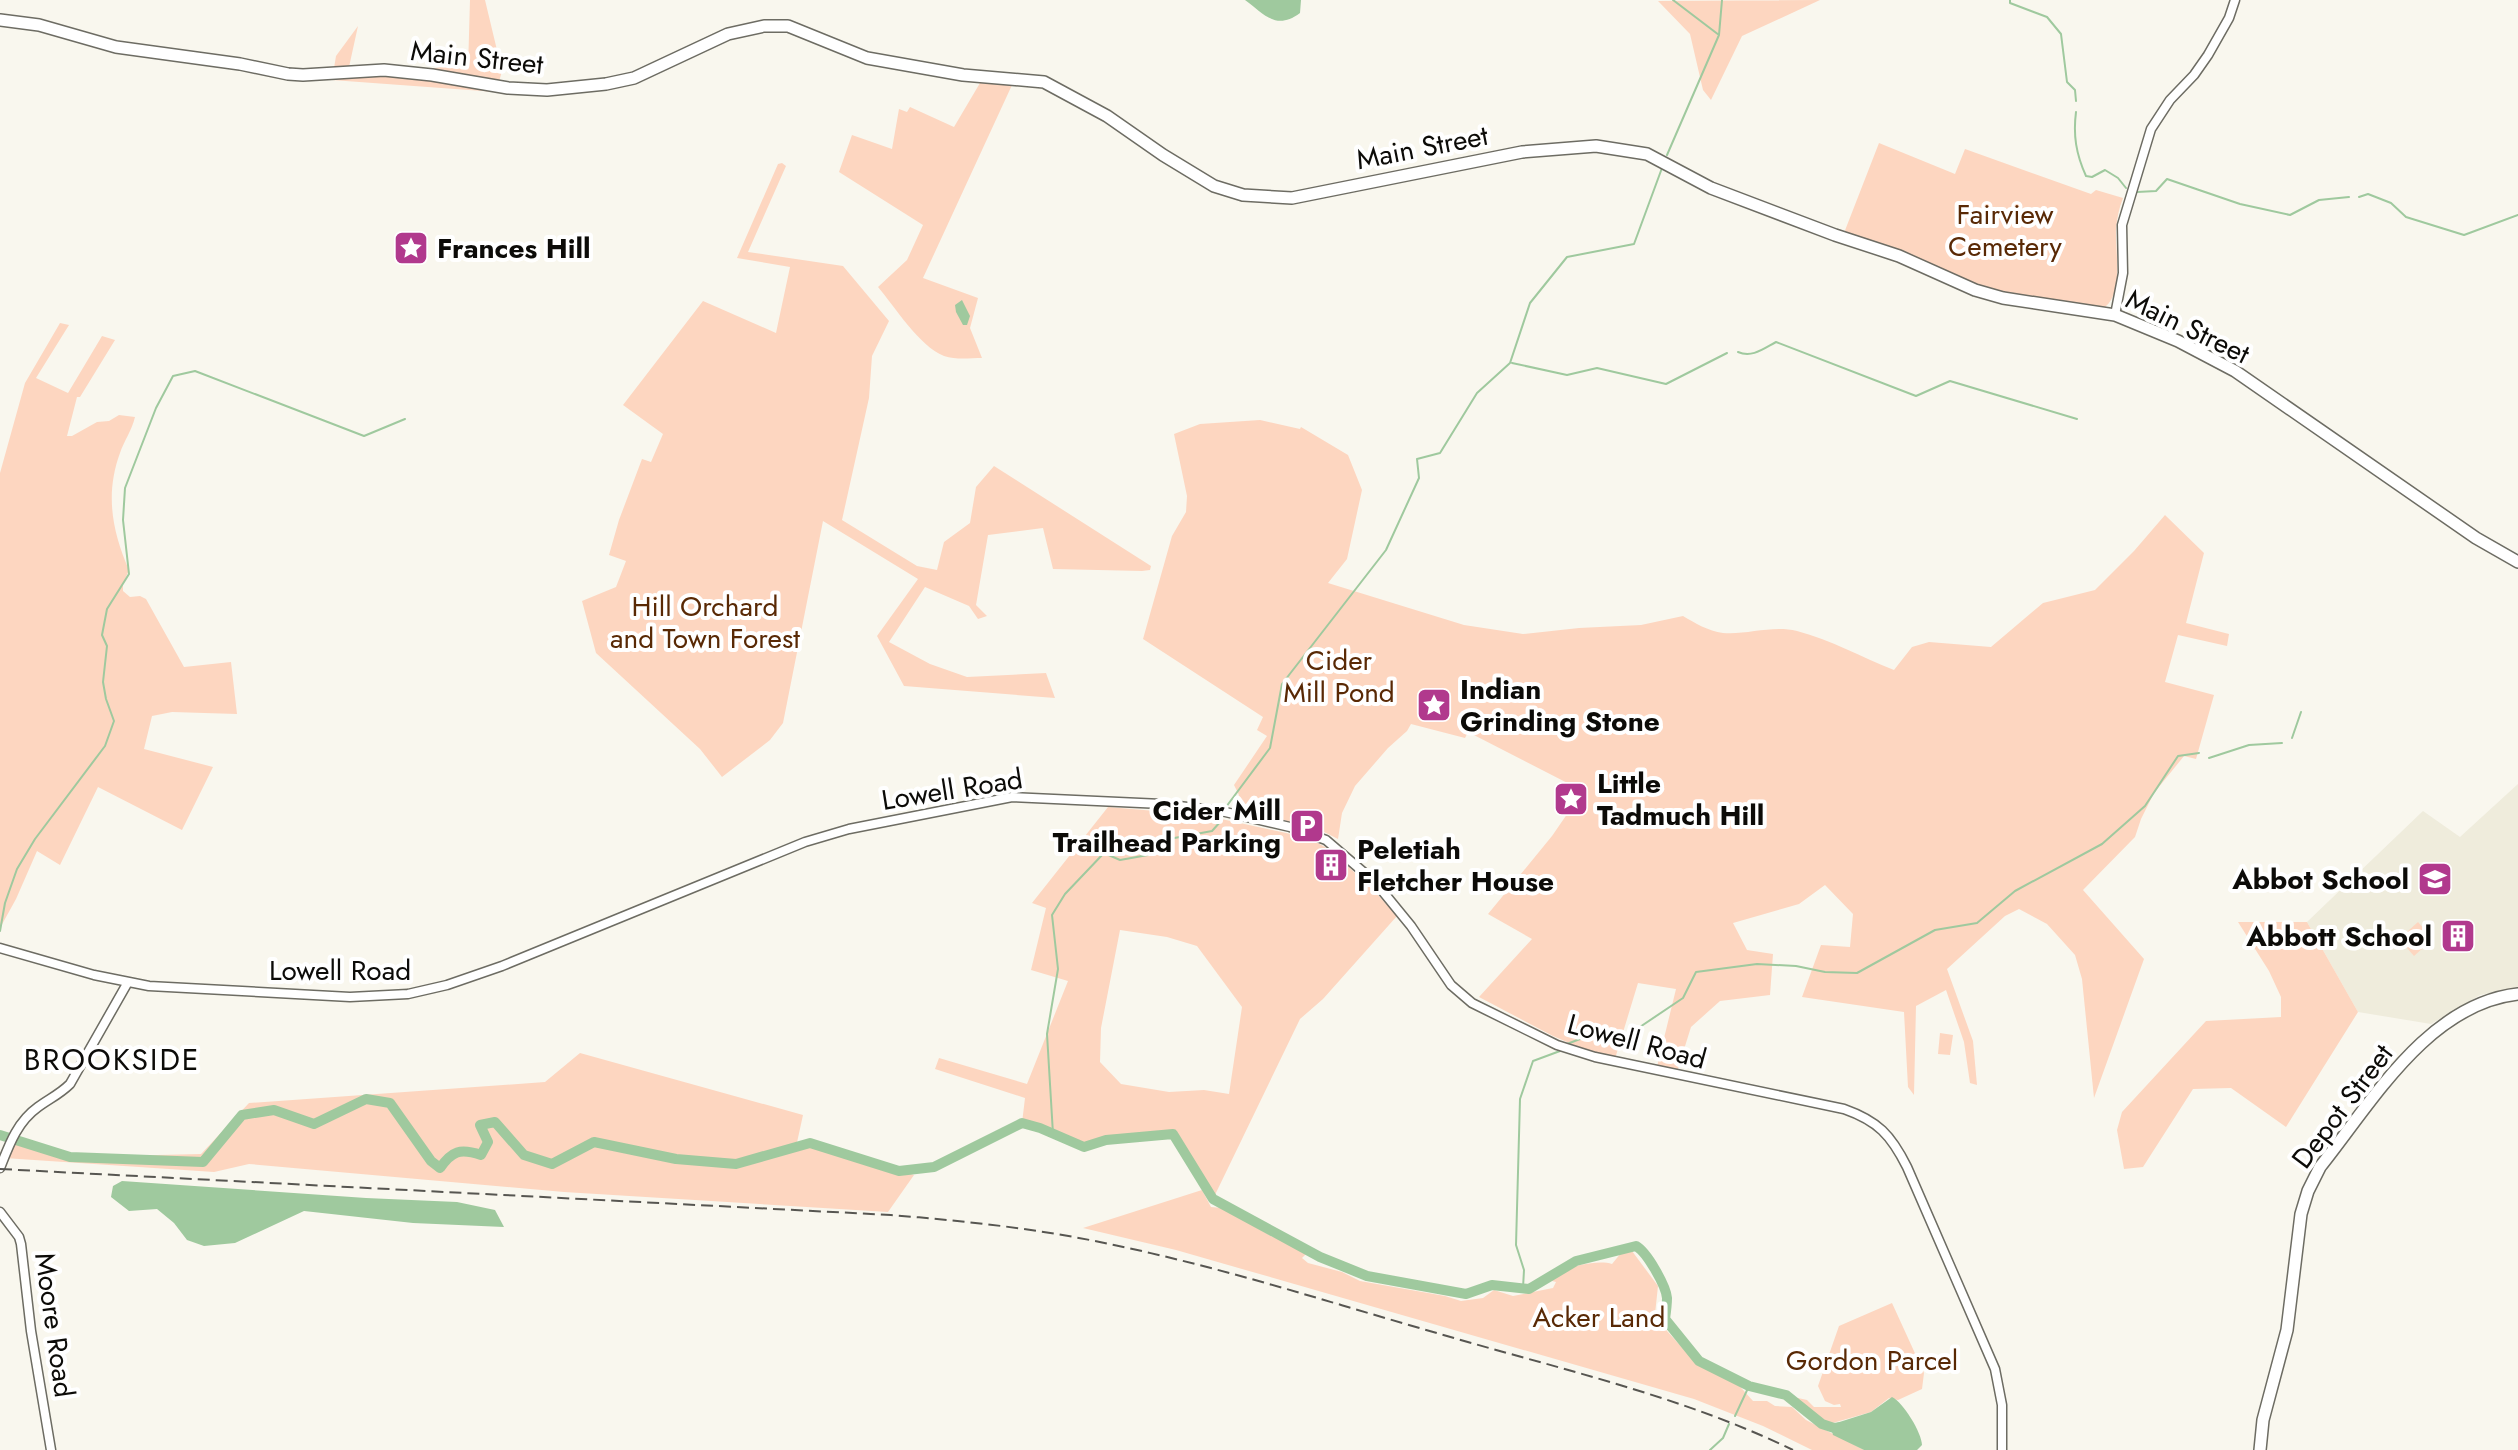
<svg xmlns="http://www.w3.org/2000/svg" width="2518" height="1450" viewBox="0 0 2518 1450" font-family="Jost,sans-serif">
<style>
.built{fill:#efecdc}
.green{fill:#fdd6c0;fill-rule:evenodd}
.water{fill:#9fc99e}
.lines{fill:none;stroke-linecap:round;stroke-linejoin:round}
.stream{stroke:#9fc99e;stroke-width:2}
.river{stroke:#9fc99e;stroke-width:10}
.minor-casing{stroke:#6d6c63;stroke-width:11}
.major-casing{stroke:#6d6c63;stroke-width:14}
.minor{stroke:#fff;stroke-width:8}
.major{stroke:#fff;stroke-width:11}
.rail{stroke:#575651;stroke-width:2;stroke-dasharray:12 6;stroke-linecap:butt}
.labels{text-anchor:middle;stroke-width:8;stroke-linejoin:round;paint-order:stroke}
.street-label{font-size:28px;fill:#0c0b08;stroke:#fff}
.park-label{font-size:28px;fill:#592905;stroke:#fff}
.poi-label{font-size:28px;font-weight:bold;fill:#0c0b08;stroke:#fff;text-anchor:start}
.neighbourhood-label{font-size:30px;letter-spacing:2px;fill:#0c0b08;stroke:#fff}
</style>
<rect width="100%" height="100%" fill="#f9f7ee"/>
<path class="built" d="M2518,784V987L2480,995L2431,1024L2358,1012L2307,922L2423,811L2460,837Z"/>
<path class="green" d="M470,0H485L502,71L496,92L332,80L336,56L358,26L349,67L407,72L443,67L468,69Z
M1820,0L1742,36L1711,100L1703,90L1690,34L1658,1Z
M980,83L1012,85L923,278L978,298L970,328L982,358C970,358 956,360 944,356C919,346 895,307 878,287L907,260L923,225L839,172L852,135L892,149L899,109L907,112L910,107L954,127Z
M1879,143L1955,174L1965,149L2091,194L2096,190L2123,198C2119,208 2117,218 2116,229C2115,251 2124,292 2105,307L2014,297L1986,290L1844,233Z
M782,163L786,166L748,252L843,266L889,321L872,356L869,398L842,520L917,566L937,570L944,542L970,523L976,487L994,466L1151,566L1150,570L1142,571L1053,569L1043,528L988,535L976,605L987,616L978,619L969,606L925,587L889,642L930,664L967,677L1046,673L1055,698L904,686L877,636L918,579L823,521L783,723L770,740L722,777L700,749L596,653L582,601L616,587L626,561L609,555L619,520L642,459L651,462L663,434L623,405L703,301L776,333L790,267L737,258L778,164Z
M60,323L69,325L36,378L68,393L102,336L115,340L80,397H77L67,436H72L97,422L109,421L119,415L135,417C132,430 124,441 120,453C105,494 112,531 129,570L123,584V591L130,597L140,596L146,599L184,667L231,662L237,714L172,712L152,716L144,749L213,767L182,830L98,787L60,865L37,851L16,899L0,928V473L25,383Z
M1260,420L1300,429L1301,427L1348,455L1362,490L1347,559L1328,583L1464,625L1523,634L1579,628L1641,625L1683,616C1695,623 1708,631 1723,633C1747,635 1772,625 1797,631C1831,640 1861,657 1894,670L1912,647L1929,642L1991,647L2043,603L2095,590L2134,551L2165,515L2204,553L2186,623L2229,634L2227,646L2178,635L2165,682L2214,695L2196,759L2184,756L2154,793L2141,819L2135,837L2083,890L2144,959L2094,1098L2082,979L2075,955L2047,924L2019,909L2005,916L1947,969L1973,1041L1977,1085L1970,1083L1964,1042L1946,990L1916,1006L1914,1095L1908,1087L1904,1012L1802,997L1821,945L1850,947L1853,914L1825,885L1799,904L1733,923L1747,950L1773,954L1770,995L1720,1001L1691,1027L1676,1075L1656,1071L1676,989L1638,983L1614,1062L1553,1036L1479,997L1532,939L1488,914L1552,836L1583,791L1468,732L1465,738L1411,724L1407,731L1388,748L1355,786L1342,813L1338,839L1310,825L1232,811L1239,795L1234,785L1267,736L1257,730L1263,717L1143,639L1172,536L1186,512L1187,496L1174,434L1200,424Z
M1108,807L1203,815L1309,838L1332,851L1376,893L1397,916L1323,999L1300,1019L1213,1199L1173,1134L1106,1140L1084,1147L1022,1123L1025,1098L935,1069L939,1058L1027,1084L1068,981L1031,970L1046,908L1032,903ZM1120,930L1167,937L1197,946L1242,1007L1229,1094L1204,1090L1169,1092L1121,1084L1100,1062L1101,1028Z
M2238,922H2307L2358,1012L2286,1127L2231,1088L2193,1089L2143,1167L2124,1169L2117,1130L2122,1112L2206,1021L2281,1017V997L2269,971Z
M2418,922L2433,939L2414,956L2399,939Z
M1940,1033L1953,1035L1950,1055L1938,1054Z
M580,1053L803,1115L796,1147L810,1143L914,1175L888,1212L564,1192L249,1164L214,1172L4,1158L10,1141L70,1157L201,1154L249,1103L545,1082Z
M1202,1190L1211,1207L1222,1208L1271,1236L1302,1249L1306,1254L1302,1258L1308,1263L1342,1272L1360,1281L1445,1296L1461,1301L1483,1298L1494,1290L1513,1296L1553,1288L1556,1282L1548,1280C1560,1268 1596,1259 1612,1264L1621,1253L1632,1251L1658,1286L1655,1314L1657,1320L1697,1364L1735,1381L1753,1401H1767L1775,1406L1792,1407L1806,1420L1864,1450H1812L1763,1426L1694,1399L1176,1250L1083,1228Z
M1892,1303L1924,1373L1922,1389L1898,1400L1889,1398L1871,1412L1829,1424L1798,1401V1398L1807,1400L1814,1407H1841L1840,1404L1834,1405L1825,1401L1818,1386L1839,1326Z"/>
<path class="water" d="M1245,0H1301L1300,13C1276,31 1264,14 1245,0Z
M962,300L970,316L967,325H963L956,312L955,305Z
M122,1181L366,1198L457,1202L495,1210L504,1227L413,1223L304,1211L235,1243L204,1246L187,1240L174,1223L157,1209L129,1211L111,1197L113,1186Z
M1892,1397C1903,1402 1922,1433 1922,1445L1917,1450H1864L1833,1435L1830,1425L1871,1412Z"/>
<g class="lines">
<path class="stream" d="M1673,0L1719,35
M2010,0V3L2047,17L2061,34L2067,82L2075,90L2076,101
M2076,112C2073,135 2076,154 2086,176L2092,177L2105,170L2118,178L2126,188
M1667,155L1719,35L1722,0
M2137,192L2156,191L2167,179L2240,204L2290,215L2319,200L2349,197
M2359,197L2368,194L2391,203L2406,217L2464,235L2518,215
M1738,352C1752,358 1763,349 1776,342L1916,396L1950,381L2077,419
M1512,363L1567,375L1597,368L1666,384L1727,353
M2292,738L2301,712
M2209,758L2249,745L2282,743
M1226,807L1270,748L1282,684L1386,550L1419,478L1417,459L1440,453L1477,393L1510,363L1530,303L1567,257L1634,244L1662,168
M0,931L5,903L17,869L35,839L105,746L114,721L106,699L103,682L107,646L102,635L107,609L129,574L123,520L125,488L156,408L173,376L195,371L364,436L405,419
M1567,1044L1580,1039L1625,1037L1683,998L1696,972L1757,964L1796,966L1825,972L1857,973L1935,930L1977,923L2015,891L2102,844L2145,806L2178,756L2199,753
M1053,1134L1047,1034L1058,969L1052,915L1065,894L1104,853L1120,860L1148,855L1169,839L1212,831L1221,821
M1523,1288L1524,1270L1516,1245L1520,1099L1533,1061L1560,1051
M1735,1416L1749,1386
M1710,1450L1723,1438L1729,1424"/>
<path class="river" d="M0,1135L70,1157L203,1162L242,1115L274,1110L314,1124L366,1099L390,1103L431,1161L440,1168C452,1151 460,1148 481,1155L488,1142L480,1125L495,1122L524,1155L552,1164L594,1142L676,1159L736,1164L810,1143L899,1171L934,1167L1022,1123L1040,1128L1084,1147L1106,1140L1173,1134L1213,1199L1320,1257L1367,1276L1466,1294L1492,1285L1529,1289L1576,1261L1636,1246C1647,1252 1666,1286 1667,1298C1667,1305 1666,1312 1665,1319L1699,1361L1749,1386L1786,1395L1822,1424L1834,1428L1842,1427"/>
<g class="minor-casing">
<path id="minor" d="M2115,315L2123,273L2122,225L2151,129L2170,100L2194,75L2208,55L2229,18L2235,0
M0,948L94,975L149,986L350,997L408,994L447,985L502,966L805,842L849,829L1012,797L1162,804L1221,811L1290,827L1326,840L1375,882L1411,926L1451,985L1472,1003L1557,1045L1595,1057L1844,1109C1878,1121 1891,1135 1907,1167L1995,1369L2002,1405V1450
M0,1168C9,1145 17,1122 38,1107C49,1099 60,1094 70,1084L128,982
M0,1212L19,1237L21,1244L31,1331L51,1450"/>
</g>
<g class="major-casing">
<path id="major" d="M0,20L39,25L116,47L240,64L288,74L303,75L384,70L432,75L508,88L547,90L606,84L634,78L728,34L764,26H788L867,58L963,75L1044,82L1107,116L1163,155L1214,186L1243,195L1292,198L1522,152L1596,146L1647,154L1711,188L1835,235L1899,256L1975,290L2003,298L2115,315L2178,341L2235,371L2476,538L2518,562
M2260,1450L2263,1420L2287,1330L2301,1214L2308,1191L2320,1167C2372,1102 2428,1004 2518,994"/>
</g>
<use href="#minor" class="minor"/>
<use href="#major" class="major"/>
<path class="rail" d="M0,1169L891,1215C966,1221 1041,1229 1114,1245C1229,1269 1341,1306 1454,1338C1568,1371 1686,1398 1793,1450"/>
</g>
<defs>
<g id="sight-square" transform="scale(1.8)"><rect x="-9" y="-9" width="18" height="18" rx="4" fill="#b1398d" stroke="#fff"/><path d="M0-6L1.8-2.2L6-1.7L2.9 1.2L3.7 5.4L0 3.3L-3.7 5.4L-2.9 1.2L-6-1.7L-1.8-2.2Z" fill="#fff"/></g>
<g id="parking-square" transform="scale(1.8)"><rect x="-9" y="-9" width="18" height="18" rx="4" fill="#b1398d" stroke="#fff"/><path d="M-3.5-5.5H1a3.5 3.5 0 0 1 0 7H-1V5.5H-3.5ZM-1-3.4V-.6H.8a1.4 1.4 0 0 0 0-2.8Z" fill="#fff"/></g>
<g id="building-square" transform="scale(1.8)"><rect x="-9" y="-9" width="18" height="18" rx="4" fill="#b1398d" stroke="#fff"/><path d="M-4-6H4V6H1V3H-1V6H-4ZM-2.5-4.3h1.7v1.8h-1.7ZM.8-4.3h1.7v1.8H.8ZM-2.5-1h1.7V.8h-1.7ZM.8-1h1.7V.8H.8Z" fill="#fff"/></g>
<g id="school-square" transform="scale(1.8)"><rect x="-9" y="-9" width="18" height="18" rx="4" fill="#b1398d" stroke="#fff"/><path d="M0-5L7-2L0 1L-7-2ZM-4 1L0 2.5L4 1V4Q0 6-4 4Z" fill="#fff"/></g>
</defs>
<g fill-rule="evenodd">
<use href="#sight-square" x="411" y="248"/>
<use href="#sight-square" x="1434" y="705"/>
<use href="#sight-square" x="1571" y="799"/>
<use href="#parking-square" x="1307" y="826"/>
<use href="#building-square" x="1331" y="865"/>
<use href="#school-square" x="2435" y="879"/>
<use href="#building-square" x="2458" y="936"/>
</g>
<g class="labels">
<g class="street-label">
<text transform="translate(477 57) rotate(6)" y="10">Main Street</text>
<text transform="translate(1422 147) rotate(-11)" y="10">Main Street</text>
<text transform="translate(2188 326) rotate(26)" y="10">Main Street</text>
<text transform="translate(952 789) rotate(-9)" y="10">Lowell Road</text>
<text x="340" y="980">Lowell Road</text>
<text transform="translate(1637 1041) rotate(15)" y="10">Lowell Road</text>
<text transform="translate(2342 1106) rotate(-53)" y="10">Depot Street</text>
<text transform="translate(55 1325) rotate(82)" y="10">Moore Road</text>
</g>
<g class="park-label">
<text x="2005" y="224">Fairview<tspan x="2005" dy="32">Cemetery</tspan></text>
<text x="705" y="616">Hill Orchard<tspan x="705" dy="32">and Town Forest</tspan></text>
<text x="1339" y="670">Cider<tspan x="1339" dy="32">Mill Pond</tspan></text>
<text x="1599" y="1327">Acker Land</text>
<text x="1872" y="1370">Gordon Parcel</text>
</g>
<g class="poi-label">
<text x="437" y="258">Frances Hill</text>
<text x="1460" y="699">Indian<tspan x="1460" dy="32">Grinding Stone</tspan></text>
<text x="1597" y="793">Little<tspan x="1597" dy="32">Tadmuch Hill</tspan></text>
<text x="1281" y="820" text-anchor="end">Cider Mill<tspan x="1281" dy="32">Trailhead Parking</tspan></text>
<text x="1357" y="859">Peletiah<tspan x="1357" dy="32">Fletcher House</tspan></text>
<text x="2409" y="889" text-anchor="end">Abbot School</text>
<text x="2432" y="946" text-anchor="end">Abbott School</text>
</g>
<g class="neighbourhood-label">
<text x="112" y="1070">BROOKSIDE</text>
</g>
</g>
</svg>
